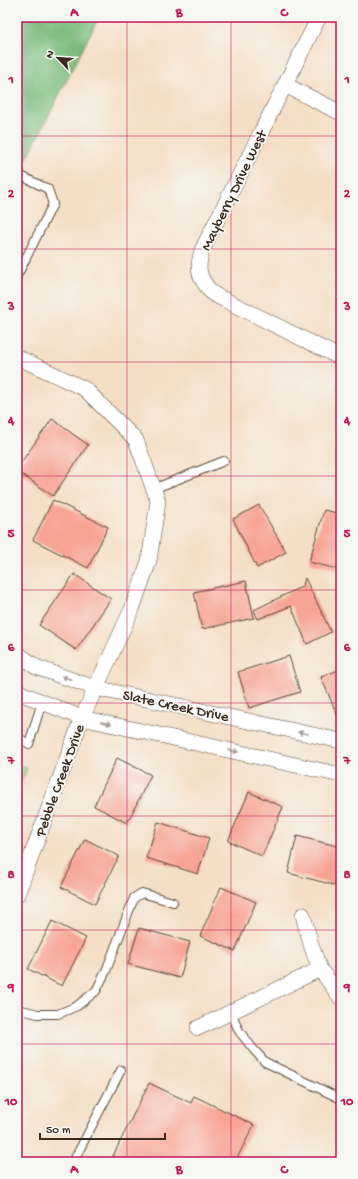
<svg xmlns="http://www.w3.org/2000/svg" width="358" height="1179" viewBox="0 0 358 1179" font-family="'Gochi Hand',sans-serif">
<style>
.green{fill:#99dc93;stroke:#6a8358}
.forest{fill:#7abc7d;stroke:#5a734e}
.building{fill:#f8a494}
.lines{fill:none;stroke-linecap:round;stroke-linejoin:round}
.lane-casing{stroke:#574537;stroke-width:10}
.street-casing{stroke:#574537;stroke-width:16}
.lane{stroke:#fff;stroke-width:8}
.street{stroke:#fff;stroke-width:15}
.oneway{fill:#a79f9a}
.grid{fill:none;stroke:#c2185b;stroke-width:1;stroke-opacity:0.55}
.labels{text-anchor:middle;stroke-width:4;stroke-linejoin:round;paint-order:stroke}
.street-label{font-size:15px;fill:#3b2a1e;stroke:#f6f6f2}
.neatline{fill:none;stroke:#c2185b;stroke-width:1.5}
.grid-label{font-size:13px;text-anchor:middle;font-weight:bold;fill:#c2185b}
</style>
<rect width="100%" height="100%" fill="#f6f6f2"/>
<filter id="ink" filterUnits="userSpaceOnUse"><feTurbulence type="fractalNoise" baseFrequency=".025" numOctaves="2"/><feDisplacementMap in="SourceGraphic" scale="8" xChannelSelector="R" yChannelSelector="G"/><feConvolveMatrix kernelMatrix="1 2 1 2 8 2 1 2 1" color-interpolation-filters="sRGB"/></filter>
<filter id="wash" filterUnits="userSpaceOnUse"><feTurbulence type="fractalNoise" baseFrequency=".012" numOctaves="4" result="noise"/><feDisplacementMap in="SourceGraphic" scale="16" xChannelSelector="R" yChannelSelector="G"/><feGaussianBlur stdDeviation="0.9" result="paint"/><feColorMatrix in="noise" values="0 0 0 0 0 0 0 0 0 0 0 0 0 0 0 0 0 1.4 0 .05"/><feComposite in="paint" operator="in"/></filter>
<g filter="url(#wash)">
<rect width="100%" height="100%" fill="#f4dfc6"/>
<path class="green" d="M17,764L27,768L17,792Z"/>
<path class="forest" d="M17,17H99L27,158L17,155Z"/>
<g id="blocks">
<path class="building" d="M52,419L88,445L53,496L17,471V468Z
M53,500L108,527L88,568L33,540Z
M259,505L286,552L257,568L233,519Z
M324,510L341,514V570L309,562Z
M74,574L111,599L76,650L39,625Z
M305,578L331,632L307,644L291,606L258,619L254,610L303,586Z
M246,581L254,618L202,629L194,592Z
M289,656L300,692L249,708L238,672Z
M341,669V724L321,677Z
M117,758L151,775L127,823L94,806Z
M249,792L283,807L262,856L228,841Z
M158,822L209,838L198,874L146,858Z
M297,836L341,847V887L288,873Z
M85,839L119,856L95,904L61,887Z
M221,887L256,902L235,951L200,936Z
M52,921L86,938L62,986L28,969Z
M139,928L190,942L180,978L128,964Z
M149,1083L191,1103L194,1096L254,1125L235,1162H110Z"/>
</g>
</g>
<g filter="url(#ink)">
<use href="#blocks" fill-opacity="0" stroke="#574537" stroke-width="1"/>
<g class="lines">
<g class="lane-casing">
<path id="lane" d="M17,174L48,189L53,204L17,276
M153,489L224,461
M17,737L29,744L42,702
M17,1009L38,1014H58L77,1006L96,991L106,971L134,898L142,893L173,902
M231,1012L239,1031L254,1050L265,1062L341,1099
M73,1162L121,1070"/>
</g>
<g class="street-casing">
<path id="street" d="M319,17L202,250C196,270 199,279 213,294L341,358
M285,85L341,113
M17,357L85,389L136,440L158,501L149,561L132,609L82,718L17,895
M17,653L36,667L95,688L341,741
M17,690L25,695L82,718L341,775
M303,915L312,948L320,969
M198,1028L320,969L341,998"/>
</g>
<use href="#lane" class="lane"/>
<use href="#street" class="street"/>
</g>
<defs><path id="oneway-solid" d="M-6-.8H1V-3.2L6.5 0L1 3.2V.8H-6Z"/></defs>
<g class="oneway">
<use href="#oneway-solid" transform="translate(67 678) rotate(-160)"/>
<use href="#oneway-solid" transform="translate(106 723) rotate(12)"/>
<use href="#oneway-solid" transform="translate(303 733) rotate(-168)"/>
<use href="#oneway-solid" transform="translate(233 751) rotate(12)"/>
</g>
</g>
<path class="grid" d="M127,17V1162M231,17V1162M17,136H341M17,249H341M17,362H341M17,476H341M17,590H341M17,703H341M17,816H341M17,930H341M17,1044H341"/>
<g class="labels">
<g class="street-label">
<text transform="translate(233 190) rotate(-64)" y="5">Mayberry Drive West</text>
<text transform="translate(176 705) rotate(12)" y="5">Slate Creek Drive</text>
<text transform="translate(59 780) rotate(-70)" y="5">Pebble Creek Drive</text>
</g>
</g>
<rect width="358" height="1179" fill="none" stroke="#f6f6f2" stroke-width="44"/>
<g transform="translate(58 58) rotate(295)" stroke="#f6f6f2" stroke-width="3" paint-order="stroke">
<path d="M0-3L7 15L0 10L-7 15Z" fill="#3b2a1e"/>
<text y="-6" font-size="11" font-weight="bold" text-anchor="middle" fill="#3b2a1e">N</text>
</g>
<path d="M40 1133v6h125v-6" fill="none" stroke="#3b2a1e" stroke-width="2"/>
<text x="46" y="1133" font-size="12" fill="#3b2a1e" stroke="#f6f6f2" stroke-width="3" paint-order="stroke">50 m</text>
<rect x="22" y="22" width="314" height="1135" class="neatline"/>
<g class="grid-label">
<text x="74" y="16">A</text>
<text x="179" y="16">B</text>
<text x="284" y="16">C</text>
<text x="11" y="83">1</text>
<text x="347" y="83">1</text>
<text x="11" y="197">2</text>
<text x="347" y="197">2</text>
<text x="11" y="310">3</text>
<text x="347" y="310">3</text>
<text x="11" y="424">4</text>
<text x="347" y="424">4</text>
<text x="11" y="537">5</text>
<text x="347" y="537">5</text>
<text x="11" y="651">6</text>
<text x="347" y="651">6</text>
<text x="11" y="764">7</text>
<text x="347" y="764">7</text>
<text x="11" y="878">8</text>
<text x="347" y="878">8</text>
<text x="11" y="991">9</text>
<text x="347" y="991">9</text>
<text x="11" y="1105">10</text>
<text x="347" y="1105">10</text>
<text x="74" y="1173">A</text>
<text x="179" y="1173">B</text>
<text x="284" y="1173">C</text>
</g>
</svg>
